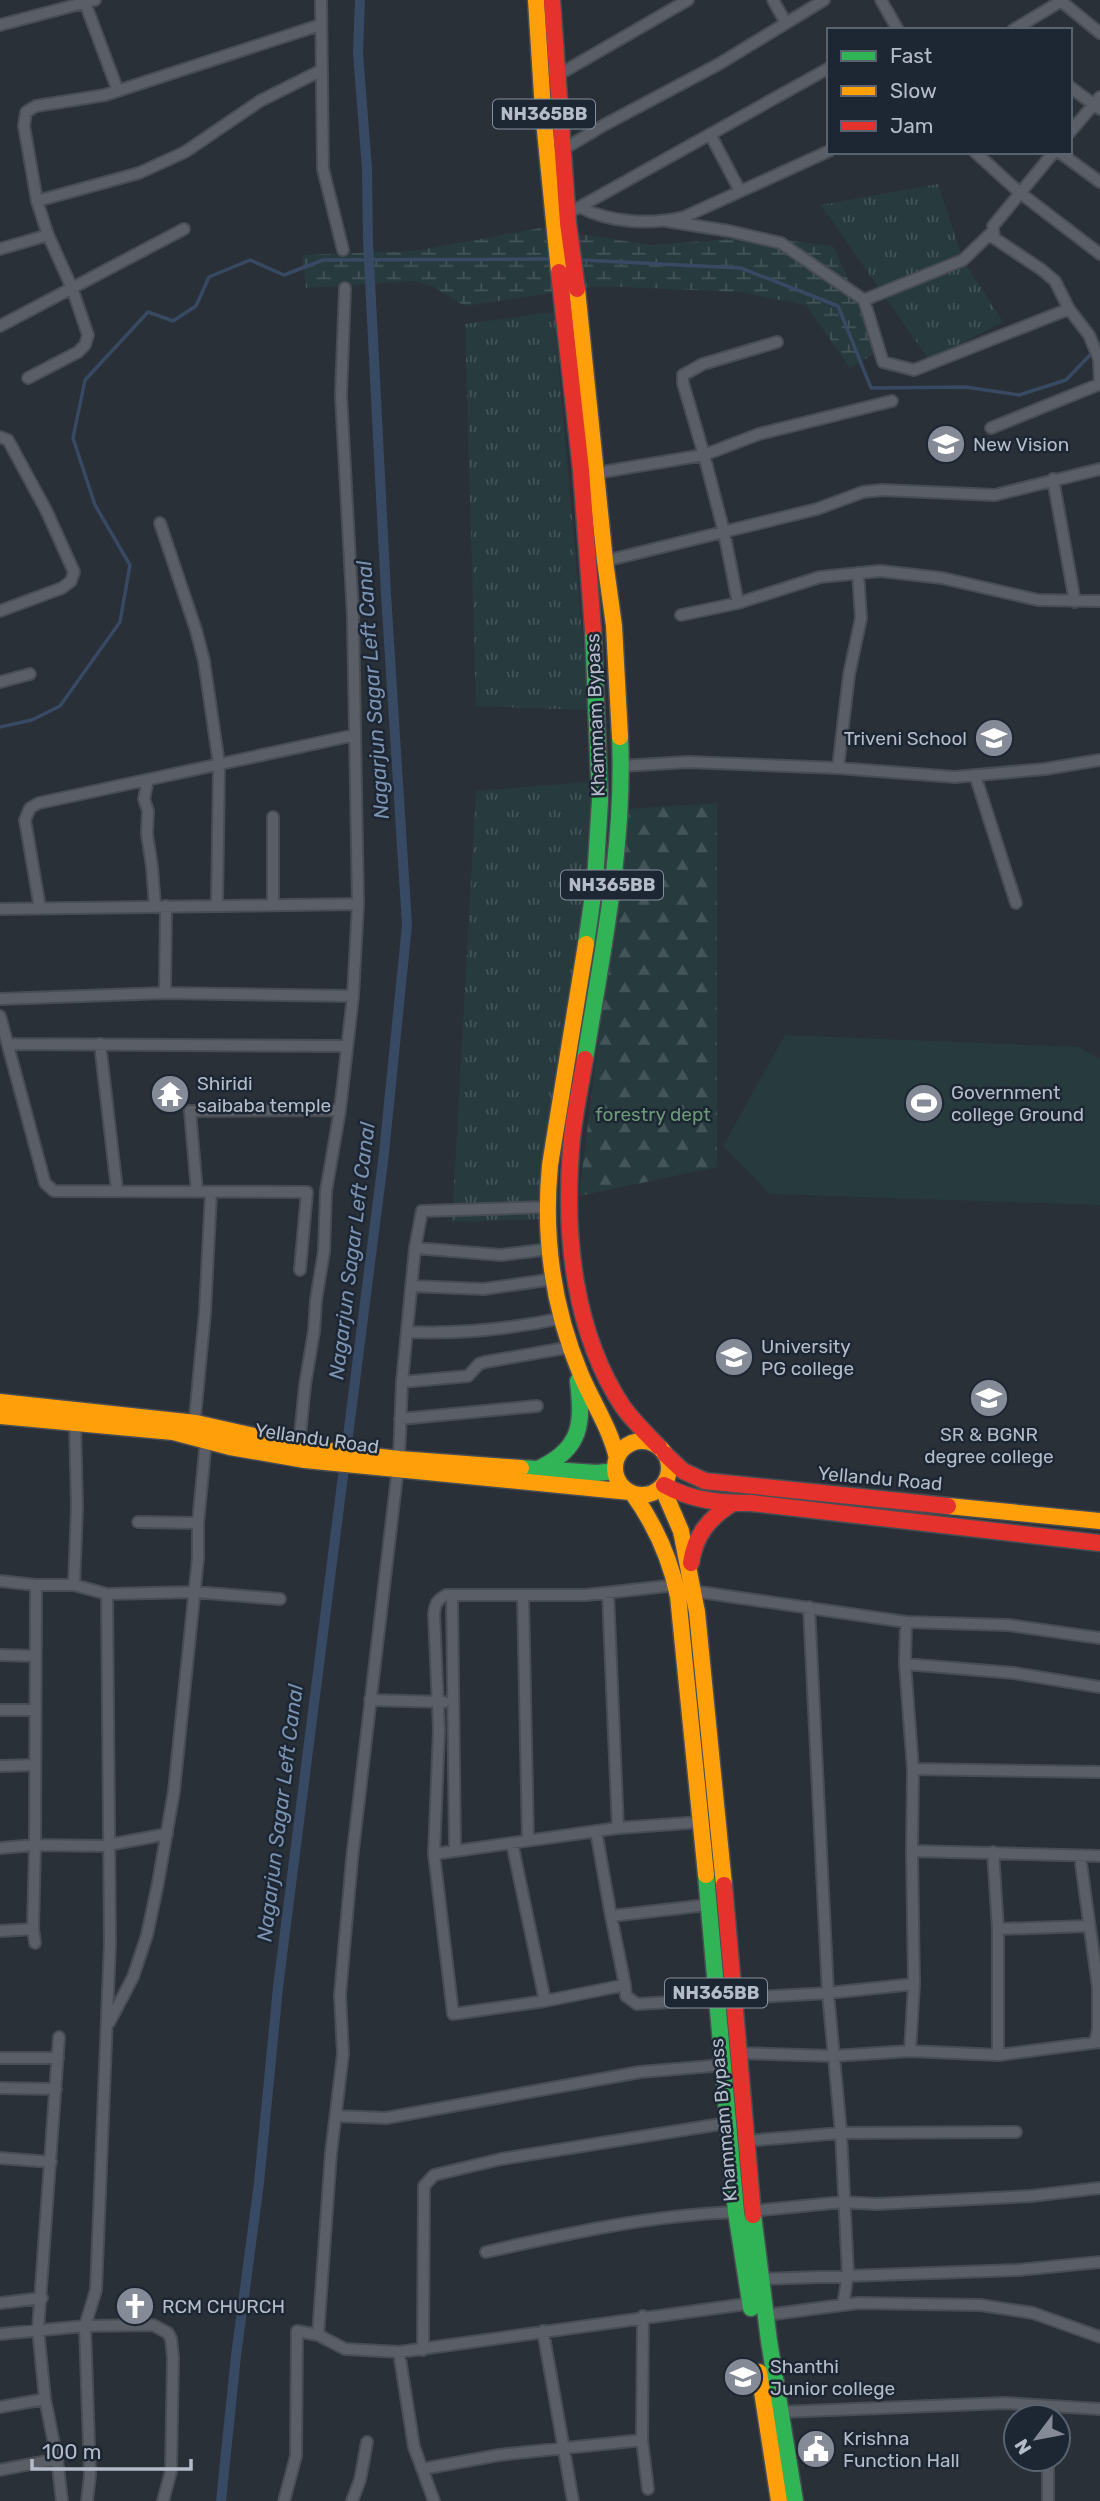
<svg xmlns="http://www.w3.org/2000/svg" width="1100" height="2501" viewBox="0 0 1100 2501" font-family="Rubik,sans-serif">
<style>
.grass{fill:url(#grass-tufts)}
.forest{fill:url(#forest-firs)}
.wetland{fill:url(#wetland-marsh)}
.garden{fill:#273a3e}
.lines{fill:none;stroke-linecap:round;stroke-linejoin:round}
.stream{stroke:#384963;stroke-width:3.5}
.canal{stroke:#384963;stroke-width:10}
.street-casing{stroke:#484c53;stroke-width:14}
.fast-casing{stroke:#484c53;stroke-width:19}
.slow-casing{stroke:#484c53;stroke-width:19}
.jam-casing{stroke:#484c53;stroke-width:19}
.street{stroke:#5a5e66;stroke-width:10}
.fast{stroke:#30b455;stroke-width:16}
.slow{stroke:#ff9f0a;stroke-width:16}
.jam{stroke:#e5322d;stroke-width:16}
.labels{text-anchor:middle;stroke-width:5;stroke-linejoin:round;paint-order:stroke}
.shield{fill:#1d2633;stroke:#878f9c;stroke-width:2}
.shield-label{font-size:18px;font-weight:bold;fill:#b4bcc9}
.poi-label{font-size:19px;fill:#b4bcc9;stroke:#1d2633;text-anchor:start}
.street-label{font-size:19px;fill:#b4bcc9;stroke:#1d2633}
.park-label{font-size:19px;fill:#6b9a76;stroke:#1d2633}
.water-label{font-size:21px;font-style:italic;fill:#7c92b1;stroke:#1d2633}
</style>
<defs>
<pattern id="grass-tufts" width="24" height="20" patternUnits="userSpaceOnUse" patternTransform="scale(1.75)"><rect width="24" height="20" fill="#273a3e"/><path d="M3 7l-1-3M5 7V3M7 7l1-3M15 17l-1-3M17 17v-4M19 17l1-3" fill="none" stroke="#445559"/></pattern>
<pattern id="forest-firs" width="22" height="20" patternUnits="userSpaceOnUse" patternTransform="scale(1.75)"><rect width="22" height="20" fill="#273a3e"/><path d="M5 1l3.5 6h-7zM16 11l3.5 6h-7z" fill="#445559"/></pattern>
<pattern id="wetland-marsh" width="20" height="14" patternUnits="userSpaceOnUse" patternTransform="scale(1.75)"><rect width="20" height="14" fill="#273a3e"/><path d="M1 5h8M5 5V1M11 12h8M15 12V8" fill="none" stroke="#445559"/></pattern>
</defs>
<rect width="100%" height="100%" fill="#2a3038"/>
<path class="grass" d="M938,184L963,260L1003,322L929,360L821,205Z
M554,312L589,710L476,706L465,324Z
M599,781L542,1219L452,1222L476,791Z"/>
<path class="forest" d="M717,803V1167L579,1196L627,809Z"/>
<path class="wetland" d="M540,228L651,245L758,237L833,246L880,350L850,368L806,305L739,292L599,286L465,306L432,286L414,281L306,288L302,255L415,251Z"/>
<path class="garden" d="M785,1035L1078,1047L1100,1059V1205L770,1194L723,1146Z"/>
<g class="lines">
<path class="stream" d="M582,260L741,268L838,306L871,388L965,387L1019,395L1066,380L1092,353
M0,727L32,720L60,706L120,622L130,565L95,505L73,438L85,380L148,312L173,321L196,306L209,277L250,260L284,275L323,260L550,259"/>
<path class="canal" d="M221,2501L236,2356L259,2183L278,1987L384,1153L407,925L386,594L368,241L367,169L358,53L360,0"/>
<g class="street-casing">
<path id="street" d="M84,0L118,91
M321,0L323,169L343,250
M773,0L786,23
M881,0L898,30
M1062,2L1100,33
M0,25L95,0
M1013,30L1063,0
M558,75L688,0
M1070,87L1100,109
M1070,132L1100,97
M710,134L740,191
M564,149L604,125L719,64L824,0
M975,152L1019,192L1100,254
M1054,152L993,226L994,238L1042,270L1055,281L1069,309L1089,335L1099,359L1100,384
M1059,152L1100,182
M37,201L139,173L185,152L260,101L322,70
M580,207C610,223 651,225 684,217L829,151
M567,214L829,68
M666,221L729,231L781,243L864,300L883,362L914,370L1069,309
M0,249L48,235
M864,300L963,260L992,232
M0,326L184,229
M777,342L703,364L683,375V383L704,455L759,434L892,401
M28,378L78,352L85,345L88,335L72,288L48,235L37,201L24,126L26,112L36,106L105,95L320,25
M991,428L1100,384
M0,437L8,440L46,510L74,572L71,581L62,588L0,611
M596,473L704,455L724,532L738,603
M1053,479L1075,602
M160,523L196,630L204,661L219,764L217,906
M605,561L817,509L863,492L882,490L995,495L1100,469
M681,615L738,603L820,577L880,571L942,578L1038,600L1100,601
M0,682L30,674
M621,766L688,762L838,768L955,777L1045,769L1100,760
M838,768L849,675L861,618L858,573
M975,775L1016,903
M148,780L144,799L148,811L147,834L152,867L155,906
M273,905V817
M40,908L25,820L30,808L39,803L355,735
M0,909L358,904
M165,993L166,906
M0,999L165,993L353,996
M0,1016L45,1183L54,1191L307,1192L300,1270
M9,1044L346,1046
M100,1044L117,1190
M197,1192L190,1111L340,1110
M415,1248L501,1255L550,1249
M411,1286L484,1289L554,1279
M407,1332C459,1334 512,1329 562,1318
M402,1382L468,1376L479,1364L485,1362L571,1347
M400,1419L537,1406
M194,1428L205,1312L211,1193
M299,1446L305,1385L314,1331L316,1300L324,1251L326,1191L340,1110L353,996L358,904L353,617L341,395L345,288
M138,1522L198,1523
M0,1581L36,1585H74L107,1594L195,1592L280,1599
M74,1585L77,1508L75,1422
M676,1585L586,1595H446C437,1600 435,1604 434,1614L439,1730L434,1854L618,1828L701,1822
M693,1591L906,1622L1008,1625L1100,1638
M608,1593L618,1828
M452,1596L455,1851
M523,1596L528,1840
M809,1607L828,1993L841,2133L848,2274L843,2305
M906,1622L905,1664L913,1769L912,1851L914,1984L910,2051
M0,1655L35,1656
M905,1664L1014,1673L1100,1687
M370,1700L444,1702
M0,1710H35
M0,1766L35,1765
M913,1769L1100,1772
M596,1831L611,1916L707,1905
M512,1843L545,2001
M108,1845L167,1834
M0,1848L35,1845L108,1846
M912,1851L1100,1856
M993,1852L998,1929V2055
M434,1854L453,2014L545,2001L625,1985L626,1996L637,2004L828,1993L914,1984
M1080,1856L1098,1987V2029L1095,2042
M611,1916L625,1985
M998,1929L1088,1926
M0,1931L33,1929
M35,1943L33,1929L35,1845L36,1585
M109,2023L133,1977L147,1935L158,1883L174,1791L198,1558V1523L206,1440
M59,2037L38,2329L45,2399L57,2459L62,2501
M739,2053L833,2056L910,2051L998,2055L1100,2042
M0,2058H58
M0,2088L56,2089
M336,2116L386,2118L640,2072L724,2065
M745,2141L841,2133L1016,2132
M0,2158L51,2162
M752,2211L843,2202L877,2204L1031,2196L1100,2188
M486,2252C569,2233 652,2215 736,2212
M761,2279L1018,2270L1100,2262
M0,2303L42,2298
M766,2315L858,2303L980,2305L1033,2313L1100,2337
M643,2316L642,2440L648,2489
M543,2331L573,2501
M0,2334L85,2326L153,2325L168,2333L171,2339L173,2358L171,2471L163,2501
M318,2335L345,2349L399,2352L753,2303
M423,2350L424,2186L434,2175L501,2159L727,2123
M399,2352L414,2447L434,2501
M0,2407L45,2399
M781,2412L1005,2403L1100,2409
M1048,2459V2501
M422,2469L499,2455L642,2440
M0,2470L57,2459
M87,2501L90,2475L85,2326L96,2290L110,1943L107,1594
M284,2501L296,2456L297,2331L318,2335L331,2153L343,2054L340,1995L352,1859L399,1459L402,1382L415,1248L422,1211L548,1207
M352,2501L360,2480L367,2442"/>
</g>
<g class="fast-casing">
<path id="fast" d="M586,944L595,881L600,801L593,630
M585,1059C602,953 625,845 620,737
M521,1468L597,1473L615,1471
M540,1468C582,1448 583,1423 578,1381
M706,1875L736,2212L751,2308
M753,2215L769,2341L795,2501"/>
</g>
<g class="slow-casing">
<path id="slow" d="M536,0L543,111L559,272
M577,289L605,561L614,626L620,737
M586,944L550,1165C543,1237 553,1308 581,1375C593,1403 610,1428 617,1458
M0,1402L196,1423L311,1449L399,1459L521,1468
M0,1416L173,1432L230,1447L305,1460L630,1492
M615 1468a27 27 0 1 1 54 0a27 27 0 1 1-54 0Z
M662,1487L681,1531L697,1612L724,1885
M633,1494C656,1526 670,1558 678,1596L706,1875
M948,1506L1100,1521
M759,2372L779,2501"/>
</g>
<g class="jam-casing">
<path id="jam" d="M552,0L568,223L577,289
M559,272L581,470L593,630
M585,1059C580,1089 573,1119 571,1149C564,1236 574,1333 623,1407C633,1421 647,1434 659,1447
M665,1454L683,1471L705,1481L948,1506
M664,1485C693,1501 719,1503 751,1503L1100,1543
M691,1563C695,1535 709,1518 733,1503
M724,1885L753,2215"/>
</g>
<use href="#street" class="street"/>
<use href="#fast" class="fast"/>
<use href="#slow" class="slow"/>
<use href="#jam" class="jam"/>
</g>
<defs>
<g id="school-disc" transform="scale(2.0125)"><circle r="9.5" fill="#848b96" stroke="#1d2633"/><path d="M0-5L7-2L0 1L-7-2ZM-4 1L0 2.5L4 1V4Q0 6-4 4Z" fill="#fff"/></g>
<g id="temple-disc" transform="scale(2.0125)"><circle r="9.5" fill="#848b96" stroke="#1d2633"/><path d="M0-6L5-2H3V0L6.5 2.5H4V6H1.5V3h-3V6H-4V2.5H-6.5L-3 0V-2H-5Z" fill="#fff"/></g>
<g id="stadium-disc" transform="scale(2.0125)"><circle r="9.5" fill="#848b96" stroke="#1d2633"/><path d="M0-5a6.5 5 0 1 0 0 10a6.5 5 0 1 0 0-10ZM-3.5-1.8h7v3.6h-7Z" fill="#fff"/></g>
<g id="university-disc" transform="scale(2.0125)"><circle r="9.5" fill="#848b96" stroke="#1d2633"/><path d="M0-5L7-2L0 1L-7-2ZM-4 1L0 2.5L4 1V4Q0 6-4 4Z" fill="#fff"/></g>
<g id="church-disc" transform="scale(2.0125)"><circle r="9.5" fill="#848b96" stroke="#1d2633"/><path d="M-1.2-6h2.4v3.5h3.3v2.4h-3.3V6h-2.4V-.1h-3.3v-2.4h3.3Z" fill="#fff"/></g>
<g id="civic-disc" transform="scale(2.0125)"><circle r="9.5" fill="#848b96" stroke="#1d2633"/><path d="M-.6-6.5H3V-4.5H.6V-3L4-1V1h2V6H-6V1h2V-1L-.6-3ZM-1.2 2.5V6h2.4V2.5Z" fill="#fff"/></g>
</defs>
<g fill-rule="evenodd">
<use href="#school-disc" x="946" y="444"/>
<use href="#school-disc" x="994" y="738"/>
<use href="#temple-disc" x="170" y="1094"/>
<use href="#stadium-disc" x="924" y="1103"/>
<use href="#university-disc" x="734" y="1357"/>
<use href="#university-disc" x="989" y="1398"/>
<use href="#church-disc" x="135" y="2306"/>
<use href="#university-disc" x="743" y="2377"/>
<use href="#civic-disc" x="816" y="2449"/>
</g>
<g class="labels">
<g class="shield">
<rect x="493" y="99.5" width="102" height="29" rx="5"/>
<rect x="561" y="870.5" width="102" height="29" rx="5"/>
<rect x="665" y="1978.5" width="102" height="29" rx="5"/>
</g>
<g class="shield-label">
<text x="544" y="120">NH365BB</text>
<text x="612" y="891">NH365BB</text>
<text x="716" y="1999">NH365BB</text>
</g>
<g class="poi-label">
<text x="973" y="451">New Vision</text>
<text x="967" y="745" text-anchor="end">Triveni School</text>
<text x="197" y="1090">Shiridi<tspan x="197" dy="22">saibaba temple</tspan></text>
<text x="951" y="1099">Government<tspan x="951" dy="22">college Ground</tspan></text>
<text x="761" y="1353">University<tspan x="761" dy="22">PG college</tspan></text>
<text x="989" y="1441" text-anchor="middle">SR &amp; BGNR<tspan x="989" dy="22">degree college</tspan></text>
<text x="162" y="2313">RCM CHURCH</text>
<text x="770" y="2373">Shanthi<tspan x="770" dy="22">Junior college</tspan></text>
<text x="843" y="2445">Krishna<tspan x="843" dy="22">Function Hall</tspan></text>
</g>
<g class="street-label">
<text transform="translate(595 715) rotate(-92)" y="7">Khammam Bypass</text>
<text transform="translate(317 1438) rotate(8)" y="7">Yellandu Road</text>
<text transform="translate(880 1478) rotate(5)" y="7">Yellandu Road</text>
<text transform="translate(723 2120) rotate(-95)" y="7">Khammam Bypass</text>
</g>
<g class="park-label">
<text x="653" y="1121">forestry dept</text>
</g>
<g class="water-label">
<text transform="translate(373 690) rotate(-94)" y="7">Nagarjun Sagar Left Canal</text>
<text transform="translate(352 1251) rotate(-83)" y="7">Nagarjun Sagar Left Canal</text>
<text transform="translate(280 1813) rotate(-83)" y="7">Nagarjun Sagar Left Canal</text>
</g>
</g>
<rect x="827" y="28" width="245" height="126" fill="#1d2633" stroke="#59626f" stroke-width="2"/>
<rect x="841" y="51" width="35" height="10" fill="#30b455" stroke="#59626f" stroke-width="2"/>
<text x="890" y="63" font-size="21" fill="#b4bcc9">Fast</text>
<rect x="841" y="86" width="35" height="10" fill="#ff9f0a" stroke="#59626f" stroke-width="2"/>
<text x="890" y="98" font-size="21" fill="#b4bcc9">Slow</text>
<rect x="841" y="121" width="35" height="10" fill="#e5322d" stroke="#59626f" stroke-width="2"/>
<text x="890" y="133" font-size="21" fill="#b4bcc9">Jam</text>
<g transform="translate(1037 2438) rotate(238)"><circle r="33" fill="#1d2633" stroke="#59626f" stroke-width="2"/>
<path d="M0-5L12 26L0 18L-12 26Z" fill="#848b96"/>
<text y="-10" font-size="19" font-weight="bold" text-anchor="middle" fill="#b4bcc9">N</text>
</g>
<path d="M32 2459v10h159v-10" fill="none" stroke="#b4bcc9" stroke-width="3.5"/>
<text x="42" y="2459" font-size="21" fill="#b4bcc9" stroke="#1d2633" stroke-width="5" paint-order="stroke">100 m</text>
</svg>
